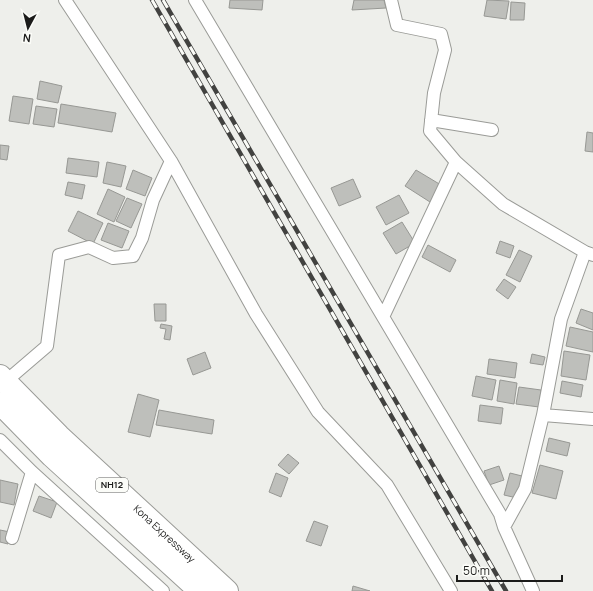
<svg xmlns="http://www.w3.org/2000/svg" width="593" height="591" viewBox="0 0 593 591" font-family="Manrope,sans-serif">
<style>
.building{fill:#bebfbb;stroke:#979894}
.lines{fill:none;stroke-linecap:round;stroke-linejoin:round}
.street-casing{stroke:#9a9b97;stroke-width:14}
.highway-casing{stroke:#9a9b97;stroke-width:24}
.street{stroke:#fff;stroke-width:12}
.highway{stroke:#fff;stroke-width:22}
.rail-casing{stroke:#424240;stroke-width:4.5}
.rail{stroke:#fbfcf8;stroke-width:3;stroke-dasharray:9;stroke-linecap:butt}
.labels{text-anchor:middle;stroke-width:4;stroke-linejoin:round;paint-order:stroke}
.shield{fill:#fbfcf8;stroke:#5e5e5d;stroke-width:1}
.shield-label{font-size:9px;font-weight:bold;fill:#1b1b1a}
.street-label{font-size:10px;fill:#1b1b1a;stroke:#fbfcf8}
</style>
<rect width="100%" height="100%" fill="#eeefeb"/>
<path class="building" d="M230,0H263L262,10L229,8Z
M354,0H384L386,8L352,10Z
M487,0L509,1L506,19L484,16Z
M511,2L525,3L524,20H510Z
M40,81L62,86L58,103L37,99Z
M13,96L33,99L29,124L9,121Z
M61,104L116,113L112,132L58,123Z
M36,106L57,109L54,127L33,124Z
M587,132L593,133V152L585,151Z
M0,145L9,146L7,160L0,159Z
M68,158L99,162L97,177L66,173Z
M107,162L126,166L121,187L103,183Z
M133,170L152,178L145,196L126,189Z
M416,170L441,185L430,202L405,186Z
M353,179L361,197L339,206L331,188Z
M68,182L85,185L82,199L65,195Z
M108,189L125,197L114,222L97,214Z
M399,195L409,213L386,225L376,207Z
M127,198L142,204L131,228L116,221Z
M78,211L103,223L93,244L68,231Z
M402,222L415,243L396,254L383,233Z
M108,223L129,231L122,248L101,240Z
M500,241L514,246L510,258L496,253Z
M428,245L456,260L450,272L422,257Z
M519,250L532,256L520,282L506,275Z
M504,279L516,287L508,299L496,290Z
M154,304H166V321H155Z
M581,309L593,313V330L576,323Z
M161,324L172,326L170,340L164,339L166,329L160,328Z
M570,327L593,332V352L566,346Z
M564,351L590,355L586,380L561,376Z
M205,352L211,368L193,375L187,359Z
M532,354L545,357L543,365L530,363Z
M489,359L517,363L515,378L487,374Z
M476,376L496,380L492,400L472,396Z
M500,380L517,383L514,404L497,401Z
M562,381L583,385L581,397L560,393Z
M519,387L541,390L539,407L516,404Z
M138,394L159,400L150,437L128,432Z
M480,405L503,408L501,424L478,421Z
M159,410L214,420L212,434L156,425Z
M549,438L570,443L567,456L546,451Z
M288,454L299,463L289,474L278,465Z
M540,465L563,471L556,499L532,493Z
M499,466L504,480L489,485L484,471Z
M276,473L288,478L281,497L269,492Z
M510,473L522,476L517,498L504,495Z
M0,480L18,484L14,505L0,502Z
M39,496L57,502L51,518L33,511Z
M314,521L328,526L321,546L306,541Z
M0,530L10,532L8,544L0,542Z
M353,586L370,591H352Z"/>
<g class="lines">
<g class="street-casing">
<path id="street" d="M65,0L171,161L256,314L318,412L387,485L451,591
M195,0L500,514L504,527L533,591
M391,0L397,25L441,34L445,50L434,93L430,131L456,162L503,204L585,252L593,255
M431,120L492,130
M585,252L561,319L543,415L593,419
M383,317L456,162
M5,382L47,346L59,255L89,247L113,258L133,256L142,238L153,200L171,161
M0,440L32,472L163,591
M504,527L525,489L543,415
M12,538L32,472"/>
</g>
<g class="highway-casing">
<g id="highway">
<path id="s1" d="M0,376L59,436L227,591"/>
<path d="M0,403L52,456L200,591"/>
</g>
</g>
<use href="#street" class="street"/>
<use href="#highway" class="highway"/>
<g class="rail-casing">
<path id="rail" d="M152,0L492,591
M163,0L506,591"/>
</g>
<use href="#rail" class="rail"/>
</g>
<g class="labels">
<rect class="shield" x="96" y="478" width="32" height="14" rx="3"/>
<g class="shield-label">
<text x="112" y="488">NH12</text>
</g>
<g class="street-label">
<text dy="4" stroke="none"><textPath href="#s1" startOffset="228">Kona Expressway</textPath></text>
</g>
</g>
<g transform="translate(28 28) rotate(187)" stroke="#fbfcf8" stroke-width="3" paint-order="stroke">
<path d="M0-3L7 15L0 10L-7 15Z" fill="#1b1b1a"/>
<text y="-6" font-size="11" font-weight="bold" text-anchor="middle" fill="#1b1b1a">N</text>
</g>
<path d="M457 575v6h105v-6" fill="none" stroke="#1b1b1a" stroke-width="2"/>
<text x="463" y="575" font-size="12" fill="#1b1b1a" stroke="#fbfcf8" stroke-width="3" paint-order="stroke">50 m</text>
</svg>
